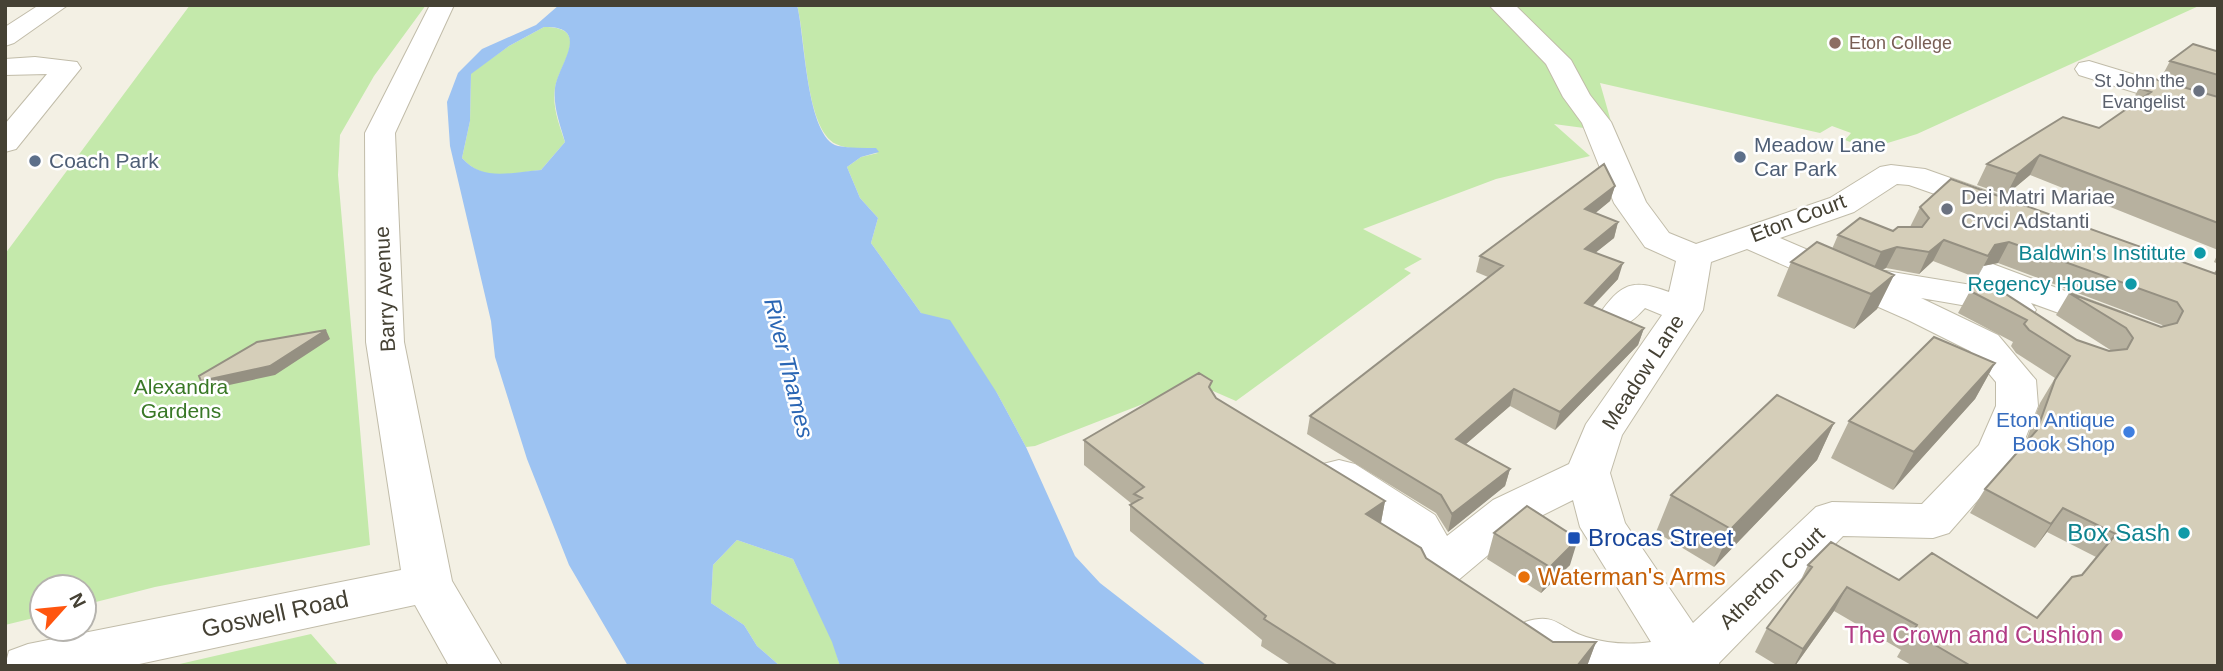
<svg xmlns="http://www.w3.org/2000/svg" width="2223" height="671" viewBox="0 0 2223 671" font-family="Arial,sans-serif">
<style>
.green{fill:#c4e9ab}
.water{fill:#9dc3f2;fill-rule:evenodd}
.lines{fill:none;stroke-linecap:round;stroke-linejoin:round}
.minor-casing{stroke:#c1bca9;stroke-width:2}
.minor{fill:#fff;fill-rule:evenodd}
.wall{fill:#b7b19f}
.shaded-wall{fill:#959082}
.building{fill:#d5ceb9;stroke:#959082;stroke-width:2}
.education-dot{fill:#8d6e63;stroke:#fff;stroke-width:2.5}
.worship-dot{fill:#6b7280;stroke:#fff;stroke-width:2.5}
.service-dot{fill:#5c6f8a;stroke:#fff;stroke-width:2.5}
.culture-dot{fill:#0f9aa8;stroke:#fff;stroke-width:2.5}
.shop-dot{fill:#3f7fe0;stroke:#fff;stroke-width:2.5}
.transit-dot{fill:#1a4fb4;stroke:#fff;stroke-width:2.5}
.food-dot{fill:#e8710a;stroke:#fff;stroke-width:2.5}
.hotel-dot{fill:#d1479c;stroke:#fff;stroke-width:2.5}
.labels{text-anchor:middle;stroke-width:5;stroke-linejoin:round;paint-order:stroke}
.far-education-label{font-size:18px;fill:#785e54;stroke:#fff;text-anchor:start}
.far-worship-label{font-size:18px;fill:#5b616d;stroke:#fff;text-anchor:end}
.service-label{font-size:21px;fill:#4e5e75;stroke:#fff;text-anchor:start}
.worship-label{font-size:21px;fill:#5b616d;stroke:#fff;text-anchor:start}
.street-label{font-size:21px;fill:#454134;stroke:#fff}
.culture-label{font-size:21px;fill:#0d838f;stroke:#fff;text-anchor:end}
.park-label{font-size:21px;fill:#397826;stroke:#fff}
.shop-label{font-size:21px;fill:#366cbe;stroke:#fff;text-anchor:end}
.water-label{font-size:23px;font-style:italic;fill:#2a66b4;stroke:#fff}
.near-culture-label{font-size:24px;fill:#0d838f;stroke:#fff;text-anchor:end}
.near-transit-label{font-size:24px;fill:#164399;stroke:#fff;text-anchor:start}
.near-food-label{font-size:24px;fill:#c56008;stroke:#fff;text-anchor:start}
.near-street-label{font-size:24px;fill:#454134;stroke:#fff}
.near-hotel-label{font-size:24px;fill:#b23c85;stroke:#fff;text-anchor:end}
</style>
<rect width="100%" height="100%" fill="#f3f0e4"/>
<path class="green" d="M190,5H426L374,76L340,135L338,175L370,545L155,587L84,605V587H42V616L5,625V254Z
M797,5H2201L1917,134L1868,149L1845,140L1851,133L1832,126L1820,133L1600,83L1614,132L1554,124L1590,156L1496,179L1363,229L1422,259L1404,269L1411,273L1236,401L1213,391L1198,402L1161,397L1035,446L1026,447L997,393L921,313L871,243L878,218L860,198L847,167L861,157L878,153C866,149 846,149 836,144C805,129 806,39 797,5Z
M544,27C593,27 559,64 555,88C552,107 559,124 565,142L541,170C510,173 484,183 462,158L470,121L471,73L509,46Z
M737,540L793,559L833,642L840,666H780L757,646L744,625L711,603L713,565Z
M311,634L339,666H171Z"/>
<path class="water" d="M559,5H797C805,35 806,138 838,146C850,148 864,148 876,148L879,152L861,157L847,167L860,198L878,218L871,243L921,313L950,320L997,393L1026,447L1075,556L1100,583L1207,666H840L832,642L793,559L737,540L713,565L711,603L744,625L757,646L780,666H628L569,565L527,459L495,357L491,321L450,146L447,102L458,73L482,49L536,25ZM544,27C593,26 558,65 555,88C553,107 560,124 565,142L541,170C511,172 483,182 462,158L470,121L471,74L509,46Z"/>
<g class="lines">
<g class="minor-casing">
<path id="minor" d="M39,5H68L14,43L5,46V27Z
M430,5H454L395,133L404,342L452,581L502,666H449L415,605L130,666H5L9,651L28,644L401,570L366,342L365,133Z
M1489,5H1515L1571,60L1590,95L1611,122L1646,202L1669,233L1696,244L1830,198L1880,167L1891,165L1925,169L2004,197L2008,204L2004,211L1992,214L1909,185L1897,184L1854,212L1780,238L1871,277L1886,271L1996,289L1977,282L1972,274L1977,266L1990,263L2127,314L2133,322L2127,330L2114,333L2031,303L2036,310L2030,318L2017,321L1979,308L1921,298L1998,335L2036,380L2038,406L2020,452L1949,533L1933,538L1843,536L1719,663L1720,666H1546L1525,652L1517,637L1525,622C1557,612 1558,628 1586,637C1608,644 1629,645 1651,642L1580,527L1573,500L1525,524L1456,582L1439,587L1422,582L1401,538L1323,486L1317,475L1323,464L1339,460L1355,464L1435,515L1447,536L1493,500L1569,464L1586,424L1662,315L1645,308C1631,323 1624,329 1604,324L1598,316C1621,283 1632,278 1669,292L1676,261L1645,247L1614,203L1582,123L1563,97L1546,64ZM1747,249L1908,320L1970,351L1996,382V406L1979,445L1922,504L1832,502L1816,507L1693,623L1625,523L1610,473L1622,435L1703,310L1711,262Z
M35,57L77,62L81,68L16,149L5,152V124L47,74L5,75V59Z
M2089,61L2218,100V118L2079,75L2075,69L2079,63Z"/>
</g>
<use href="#minor" class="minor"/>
</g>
<path class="wall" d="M2218,50V250L2030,175L2006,195L1977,185L1987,164L2099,128L2129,107L2139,88L2160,80L2170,61Z
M1615,186L1610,201L1595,213L1618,222L1614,238L1595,253L1618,279L1593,306L1644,328L1638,345L1555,430L1510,406L1466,444L1510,469L1505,486L1448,532L1436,513L1307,434L1310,416L1488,277L1476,272L1480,256Z
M1920,207L2214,273L2218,267V666H1913L1897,657L1901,650L1834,611L1795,666H1778L1755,652L1767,628L1796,590L1808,565L1899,580L2037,618L2082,575L2096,557L2047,532L2035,548L1970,513L1985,489L2026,441L2040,403L2055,378L2016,353L2011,346L2013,342L1958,313L1970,291L2077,340L2109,351H2112L2056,315L2069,293L2161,327L2163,326L2162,325L1998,263L1983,266L1977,278L1933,261L1919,274L1886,268L1882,270L1894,275L1877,309L1854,329L1777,296L1791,262L1832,249L1838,235L1893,231L1910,227Z
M2218,253V264L2214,262Z
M1995,363L1975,399L1893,490L1831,458L1849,421Z
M1211,390L1216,398L1385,501L1381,523L1426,558L1553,642H1596L1587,666H1292L1261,646L1262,640L1130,531V505L1132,504L1084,465V440Z
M1834,423L1817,460L1714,567L1656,532L1671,495Z
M1494,533L1570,565L1541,593L1487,559Z"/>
<path class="shaded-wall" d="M2040,155L2030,175L2006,195L2017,174Z
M1615,186L1610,201L1581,225L1585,209Z
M1618,222L1614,238L1580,265L1585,249Z
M1944,240L1933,261L1919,274L1929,252Z
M2009,242L1998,263L1983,266L1977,278L1995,245Z
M1897,247L1886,268L1871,274L1881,252Z
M1623,263L1618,279L1580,319L1585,303Z
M1894,275L1877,309L1854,329L1871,294Z
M1644,328L1638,345L1555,430L1560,412Z
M326,330L330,339L275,375L206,390L201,381Z
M1995,363L1975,399L1893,490L1914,452Z
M1514,389L1510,406L1452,456L1456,439Z
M1834,423L1817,460L1714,567L1731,529Z
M1510,469L1505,486L1448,532L1452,514Z
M1385,501L1380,527L1366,514Z
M2063,508L2047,532L2035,548L2051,524Z
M1578,539L1570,565L1541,593L1550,567Z
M1847,587L1834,611L1795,666H1794L1803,649Z
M1596,642L1587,666H1577Z"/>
<path class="building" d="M2193,44L2216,51L2218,50V75L2170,61Z
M2151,78L2218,97V223L2040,155L2017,174L1987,164L2063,117L2099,128L2151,92L2139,88Z
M1604,164L1615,186L1585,209L1618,222L1585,249L1623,263L1585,303L1644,328L1560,412L1514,389L1456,439L1510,469L1452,514L1441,495L1310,416L1503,266L1480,256Z
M1951,179L2216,274L2218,268V666H1971L1913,632L1917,625L1847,587L1803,649L1767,628L1812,567L1808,565L1831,542L1899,580L1932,553L2037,618L2072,577L2082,575L2116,534L2063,508L2051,524L1985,489L2037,430L2055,380L2070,356L2029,330L2024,324L2027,320L1970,291L1976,285L2001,291L2077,340L2109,351L2127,349L2133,338L2126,328L2069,293L2161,327L2177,323L2183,311L2177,302L2009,242L1995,245L1988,256L1944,240L1929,252L1897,247L1881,252L1838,235L1860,218L1893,231L1898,227H1922L1929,218L1920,207Z
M1817,242L1894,275L1871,294L1791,262Z
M326,330L270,366L201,381L199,376L257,342Z
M1934,337L1995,363L1914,452L1849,421Z
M1199,373L1212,381L1209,387L1216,398L1385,501L1366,514L1421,548L1426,558L1553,642H1596L1577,666H1338L1264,619L1266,616L1130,505L1142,498L1134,494L1144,487L1084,440Z
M1777,395L1834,423L1731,529L1671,495Z
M1527,506L1578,539L1550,567L1494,533Z"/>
<circle class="education-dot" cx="1835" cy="43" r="7"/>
<g class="worship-dot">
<circle cx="2199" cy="91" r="7"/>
<circle cx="1947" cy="209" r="7"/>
</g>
<g class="service-dot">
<circle cx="1740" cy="157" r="7"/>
<circle cx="35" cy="161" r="7"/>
</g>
<g class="culture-dot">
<circle cx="2200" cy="253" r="7"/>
<circle cx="2131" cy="284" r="7"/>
<circle cx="2184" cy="533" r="7"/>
</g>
<circle class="shop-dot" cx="2129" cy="432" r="7"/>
<rect class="transit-dot" x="1567" y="531" width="14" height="14" rx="3.5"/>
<circle class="food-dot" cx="1524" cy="577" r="7"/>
<circle class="hotel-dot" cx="2117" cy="635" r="7"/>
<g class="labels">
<g class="far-education-label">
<text x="1849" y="49">Eton College</text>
</g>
<g class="far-worship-label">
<text x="2185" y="87">St John the<tspan x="2185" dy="21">Evangelist</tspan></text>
</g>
<g class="service-label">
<text x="1754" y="152">Meadow Lane<tspan x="1754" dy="24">Car Park</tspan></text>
<text x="49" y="168">Coach Park</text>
</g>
<g class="worship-label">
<text x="1961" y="204">Dei Matri Mariae<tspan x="1961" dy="24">Crvci Adstanti</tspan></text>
</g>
<g class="street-label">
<text transform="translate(1798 218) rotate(-21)" y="7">Eton Court</text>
<text transform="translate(385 289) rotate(-93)" y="7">Barry Avenue</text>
<text transform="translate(1643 372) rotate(-57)" y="7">Meadow Lane</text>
<text transform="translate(1772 578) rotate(-44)" y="7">Atherton Court</text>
</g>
<g class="culture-label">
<text x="2186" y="260">Baldwin's Institute</text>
<text x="2117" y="291">Regency House</text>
</g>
<g class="park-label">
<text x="181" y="394">Alexandra<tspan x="181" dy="24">Gardens</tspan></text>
</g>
<g class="shop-label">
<text x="2115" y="427">Eton Antique<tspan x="2115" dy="24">Book Shop</tspan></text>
</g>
<g class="water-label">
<text transform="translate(789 368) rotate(76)" y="8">River Thames</text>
</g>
<g class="near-culture-label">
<text x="2170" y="541">Box Sash</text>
</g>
<g class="near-transit-label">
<text x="1588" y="546">Brocas Street</text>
</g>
<g class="near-food-label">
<text x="1538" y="585">Waterman's Arms</text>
</g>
<g class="near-street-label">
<text transform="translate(275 614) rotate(-12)" y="8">Goswell Road</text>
</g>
<g class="near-hotel-label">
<text x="2103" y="643">The Crown and Cushion</text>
</g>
</g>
<rect width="2223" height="671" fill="none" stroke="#454134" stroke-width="14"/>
<g transform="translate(63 608) rotate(63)"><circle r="33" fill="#ffffff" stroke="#b5b3ae" stroke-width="2"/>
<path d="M0-5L12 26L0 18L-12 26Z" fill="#ff550f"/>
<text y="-10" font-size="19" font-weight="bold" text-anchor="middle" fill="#454134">N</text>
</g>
</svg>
